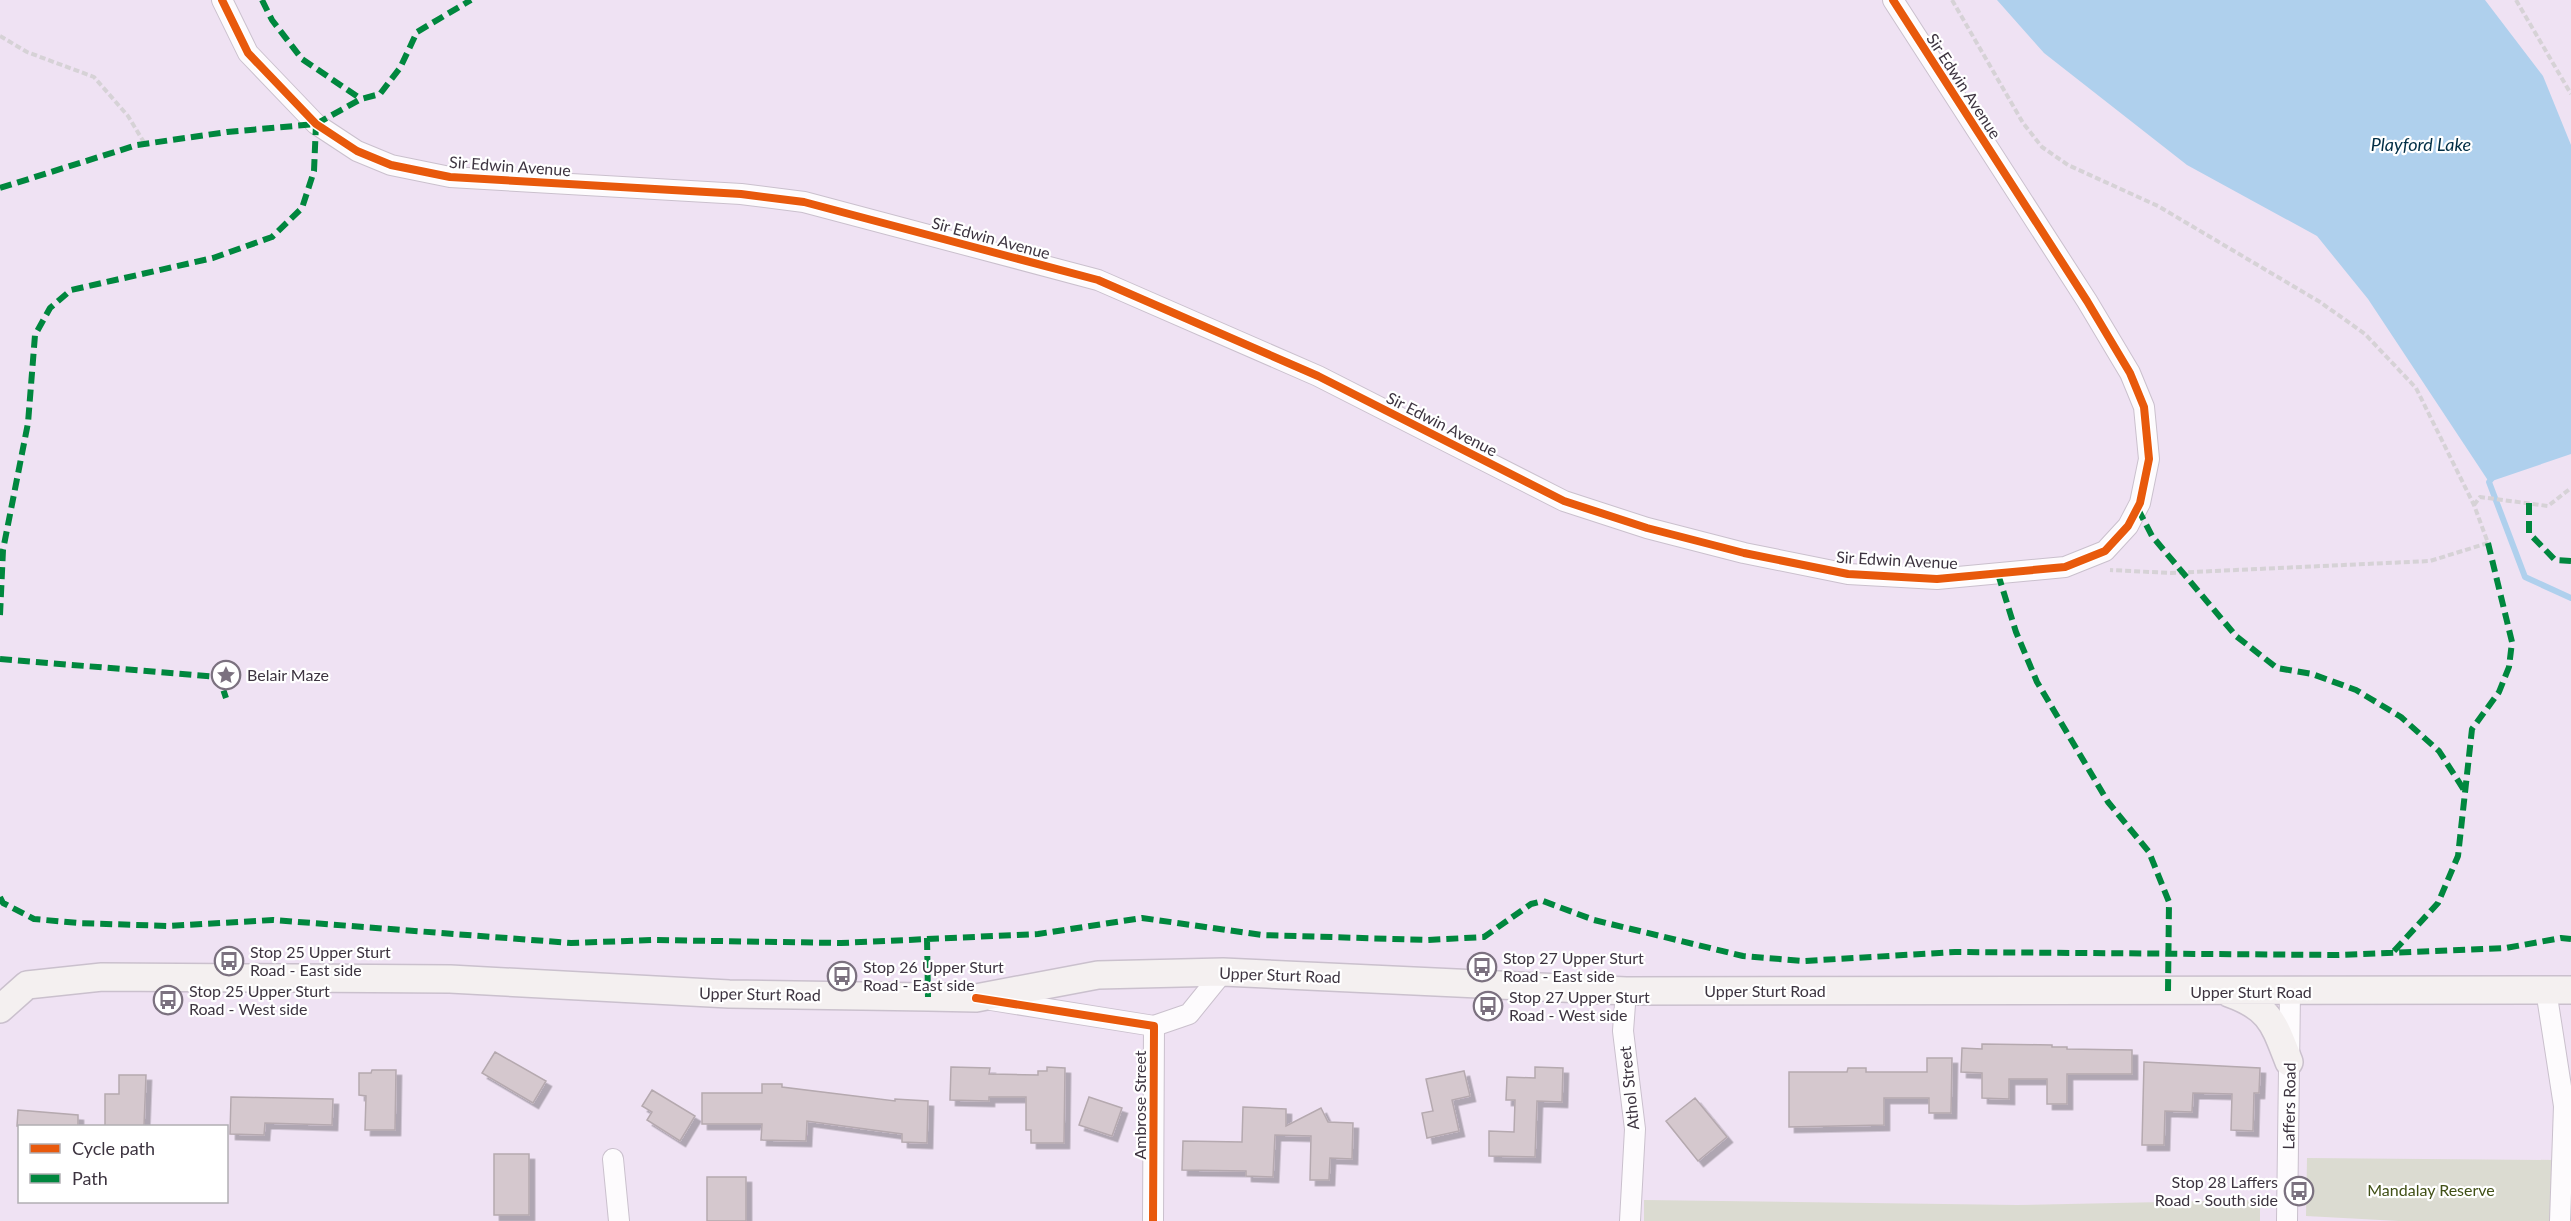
<svg xmlns="http://www.w3.org/2000/svg" width="2571" height="1221" viewBox="0 0 2571 1221" font-family="Lato,sans-serif">
<style>
.green{fill:#dbdbd1}
.water{fill:#afd0ed}
.lines{fill:none;stroke-linecap:round;stroke-linejoin:round}
.stream{stroke:#afd0ed;stroke-width:6}
.building{fill:#d5c8ce;stroke:#b5a9af;stroke-width:1.5;filter:url(#shadow)}
.minor-casing{stroke:#cac0cd;stroke-width:22}
.secondary-casing{stroke:#cac0cd;stroke-width:30}
.path{stroke:#d6d2d6;stroke-width:4;stroke-dasharray:6 3;stroke-linecap:butt}
.minor{stroke:#fdfbfd;stroke-width:20}
.secondary{stroke:#f4f0f0;stroke-width:27}
.quiet{stroke:#00873e;stroke-width:6;stroke-dasharray:12 6;stroke-linecap:butt}
.cycleway-casing{stroke:#fff;stroke-width:11}
.cycleway{stroke:#e8590c;stroke-width:8}
.labels{text-anchor:middle;stroke-width:4.5;stroke-linejoin:round;paint-order:stroke}
.street-label{font-size:16px;fill:#3d3440;stroke:#fff}
.poi-label{font-size:16px;fill:#3d3440;stroke:#fff;text-anchor:start}
.park-label{font-size:16px;fill:#415016;stroke:#fff}
.water-label{font-size:18px;font-style:italic;fill:#012e45;stroke:#fff}
</style>
<defs>
<filter id="shadow"><feDropShadow dx="5.5" dy="5.5" stdDeviation="0" flood-color="#0004"/></filter>
</defs>
<rect width="100%" height="100%" fill="#efe2f3"/>
<path class="green" d="M2307,1158L2556,1160L2553,1221H2399L2306,1216Z
M1644,1200L2017,1205L2260,1200V1221H1644Z"/>
<path class="water" d="M1997,0H2485L2543,76L2571,145V454L2489,482L2368,299L2317,236L2187,165L2044,53Z"/>
<g class="lines">
<path class="stream" d="M2493,477L2489,482L2525,577L2571,598"/>
</g>
<path class="building" d="M1982,1044L2052,1045V1047H2067V1049L2132,1050V1074H2067V1104H2047V1079H2009V1099L1982,1098V1073L1961,1072L1962,1048L1982,1049Z
M495,1052L546,1081L533,1103L482,1073Z
M1927,1058H1952L1951,1113H1929V1098H1884V1125L1789,1127V1072H1847L1848,1068H1866V1072H1927Z
M2144,1062L2260,1068L2259,1093H2254L2253,1131L2231,1130L2232,1094L2193,1093L2192,1112L2165,1111L2164,1145H2142Z
M951,1067L990,1068L989,1074L1038,1075V1071H1047V1067L1065,1068L1064,1143H1031V1130H1026V1097H989V1101L950,1100Z
M1535,1067L1563,1068L1562,1102L1537,1101L1535,1157L1489,1156V1131L1514,1132L1515,1100H1506L1507,1077L1535,1078Z
M372,1070H396L395,1130H365L366,1096L359,1095V1073H371Z
M1464,1071L1470,1096L1452,1100L1459,1131L1427,1138L1422,1113L1433,1111L1426,1079Z
M119,1075H146L144,1126H105V1094H119Z
M762,1084H782V1087L895,1101V1099L928,1101L927,1143L902,1142V1134L807,1121L806,1141L761,1140L762,1124H702V1093H762Z
M652,1090L695,1116L680,1141L647,1120L652,1112L642,1106Z
M231,1097L333,1099L332,1125L265,1123L264,1135L230,1134Z
M1089,1097L1122,1108L1112,1136L1079,1125Z
M1695,1098L1727,1137L1698,1161L1666,1121Z
M1243,1107L1286,1109V1126L1321,1108L1328,1122L1353,1123L1352,1159L1330,1158L1329,1180H1310L1311,1136L1275,1135L1273,1177L1246,1176V1171L1182,1170L1183,1141L1242,1142Z
M18,1110L78,1115V1126H17Z
M494,1154H529V1215H494Z
M707,1177H746V1221H707Z"/>
<g class="lines">
<g class="minor-casing">
<path id="minor" d="M222,0L248,53L316,124L357,151L391,165L450,177L741,194L804,202L1098,280L1318,376L1564,501L1647,528L1744,553L1848,574L1937,579L2065,567L2105,551L2128,526L2140,503L2149,459L2144,407L2130,373L2087,301L1893,0
M2546,990L2564,1106L2560,1221
M1626,991L1623,1031L1635,1129L1630,1221
M991,1000L1154,1026L1153,1221
M1154,1026L1189,1014L1223,972
M613,1159L619,1221
M2287,1221L2290,992"/>
</g>
<g class="secondary-casing">
<path id="secondary" d="M2229,993C2271,1008 2274,1024 2289,1062
M0,1009L27,985L102,977L450,979L729,994L928,997L976,998L1098,975L1223,972L1626,991L2571,990"/>
</g>
<path class="path" d="M1952,0L2023,123L2042,147L2068,165L2158,206L2320,302L2365,334L2416,388L2474,505L2488,543L2430,561L2171,573L2110,570
M2516,0L2571,94
M0,36L27,52L94,77L128,116L145,144
M2474,505L2480,497L2548,506L2571,488
M0,550H3"/>
<use href="#minor" class="minor"/>
<use href="#secondary" class="secondary"/>
<path class="quiet" d="M262,0L272,20L302,59L361,99
M0,188L137,145L227,132L316,124L361,99L380,94L400,68L417,32L471,0
M2529,503V533L2555,560L2571,561
M2138,509L2152,536L2236,636L2277,668L2312,674L2356,690L2401,717L2439,751L2466,793
M1998,574L2016,632L2037,682L2108,802L2149,852L2169,902L2168,992
M0,615L3,550L28,423L35,335L50,308L71,290L213,258L272,237L302,208L314,171L316,124
M0,659L219,677L226,698
M0,897L3,903L34,919L78,923L168,926L273,920L571,943L653,940L841,943L1038,934L1142,918L1262,935L1428,940L1484,937L1531,904L1543,901L1594,920L1743,956L1804,961L1955,952L2338,955L2506,948L2561,938L2571,939
M927,938L928,997
M2394,951L2438,903L2458,856L2472,729L2499,692L2509,667L2512,642L2488,543"/>
<g class="cycleway-casing">
<path id="cycleway" d="M222,0L248,53L316,124L357,151L391,165L450,177L741,194L804,202L1098,280L1318,376L1564,501L1647,528L1744,553L1848,574L1937,579L2065,567L2105,551L2128,526L2140,503L2149,459L2144,407L2130,373L2087,301L1893,0
M976,998L1154,1026L1153,1221"/>
</g>
<use href="#cycleway" class="cycleway"/>
</g>
<defs>
<g id="sight-ring" transform="scale(1.5)"><circle r="9.5" fill="#fff" stroke="#7b717f" stroke-width="1.5"/><path d="M0-6L1.8-2.2L6-1.7L2.9 1.2L3.7 5.4L0 3.3L-3.7 5.4L-2.9 1.2L-6-1.7L-1.8-2.2Z" fill="#7b717f"/></g>
<g id="bus-ring" transform="scale(1.5)"><circle r="9.5" fill="#fff" stroke="#7b717f" stroke-width="1.5"/><path d="M-5-6H5V4H4V6H2V4H-2V6H-4V4H-5ZM-3.5-4V0h7V-4ZM-3.5 1.2v1.5H-2V1.2ZM2 1.2v1.5H3.5V1.2Z" fill="#7b717f"/></g>
</defs>
<g fill-rule="evenodd">
<use href="#sight-ring" x="226" y="675"/>
<use href="#bus-ring" x="229" y="961"/>
<use href="#bus-ring" x="1482" y="967"/>
<use href="#bus-ring" x="842" y="976"/>
<use href="#bus-ring" x="168" y="1000"/>
<use href="#bus-ring" x="1488" y="1006"/>
<use href="#bus-ring" x="2299" y="1191"/>
</g>
<g class="labels">
<g class="street-label">
<text transform="translate(1964 86) rotate(57)" y="6">Sir Edwin Avenue</text>
<text transform="translate(510 166) rotate(4)" y="6">Sir Edwin Avenue</text>
<text transform="translate(991 238) rotate(15)" y="6">Sir Edwin Avenue</text>
<text transform="translate(1442 424) rotate(27)" y="6">Sir Edwin Avenue</text>
<text transform="translate(1897 560) rotate(3)" y="6">Sir Edwin Avenue</text>
<text transform="translate(1280 975) rotate(2)" y="6">Upper Sturt Road</text>
<text x="1765" y="997">Upper Sturt Road</text>
<text x="2251" y="998">Upper Sturt Road</text>
<text transform="translate(760 994) rotate(1)" y="6">Upper Sturt Road</text>
<text transform="translate(1629 1088) rotate(-96)" y="6">Athol Street</text>
<text transform="translate(1140 1105) rotate(-90)" y="6">Ambrose Street</text>
<text transform="translate(2289 1106) rotate(-89)" y="6">Laffers Road</text>
</g>
<g class="poi-label">
<text x="247" y="681">Belair Maze</text>
<text x="250" y="958">Stop 25 Upper Sturt<tspan x="250" dy="18">Road - East side</tspan></text>
<text x="1503" y="964">Stop 27 Upper Sturt<tspan x="1503" dy="18">Road - East side</tspan></text>
<text x="863" y="973">Stop 26 Upper Sturt<tspan x="863" dy="18">Road - East side</tspan></text>
<text x="189" y="997">Stop 25 Upper Sturt<tspan x="189" dy="18">Road - West side</tspan></text>
<text x="1509" y="1003">Stop 27 Upper Sturt<tspan x="1509" dy="18">Road - West side</tspan></text>
<text x="2278" y="1188" text-anchor="end">Stop 28 Laffers<tspan x="2278" dy="18">Road - South side</tspan></text>
</g>
<g class="park-label">
<text x="2431" y="1196">Mandalay Reserve</text>
</g>
<g class="water-label">
<text x="2421" y="151">Playford Lake</text>
</g>
</g>
<rect x="18" y="1125" width="210" height="78" fill="#ffffff" stroke="#b1aeb3" stroke-width="1.5"/>
<rect x="30" y="1144" width="30" height="9" fill="#e8590c" stroke="#b1aeb3" stroke-width="1.5"/>
<text x="72" y="1155" font-size="18" fill="#3d3440">Cycle path</text>
<rect x="30" y="1174" width="30" height="9" fill="#00873e" stroke="#b1aeb3" stroke-width="1.5"/>
<text x="72" y="1185" font-size="18" fill="#3d3440">Path</text>
</svg>
